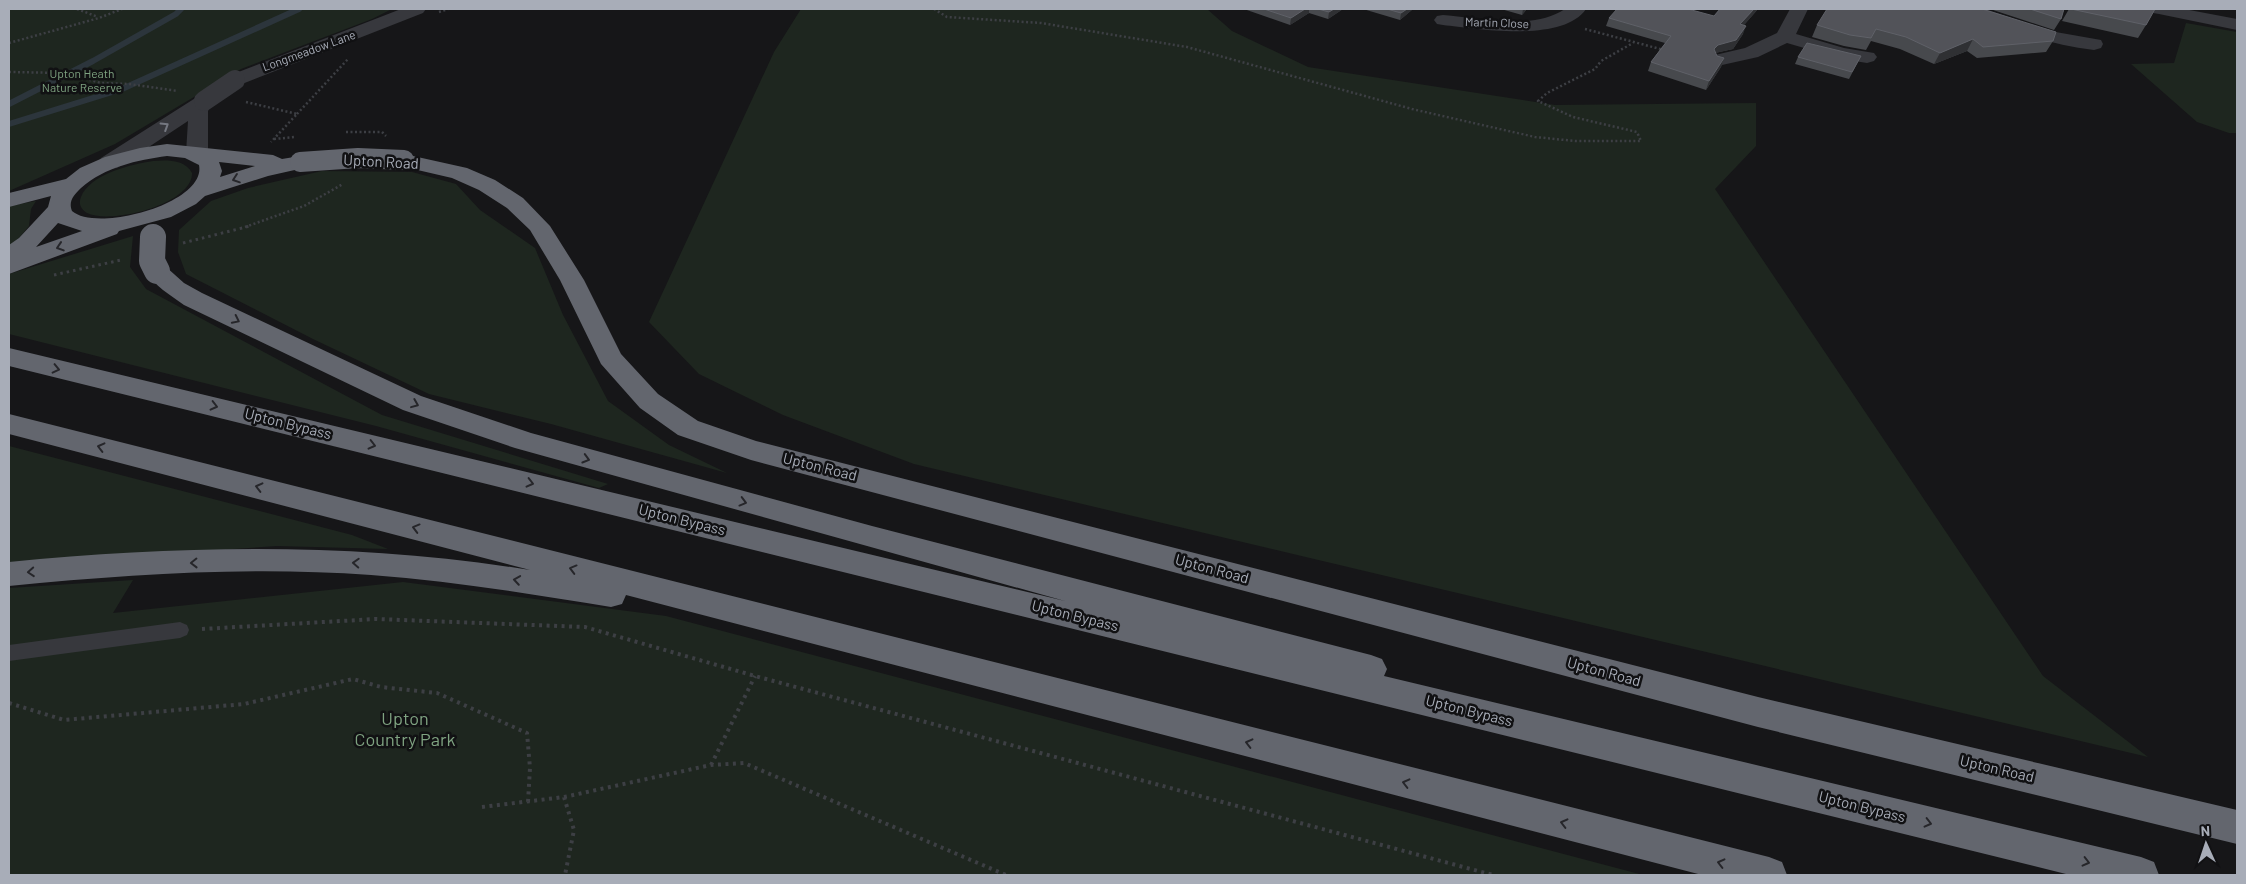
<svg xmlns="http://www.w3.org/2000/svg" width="2246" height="884" viewBox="0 0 2246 884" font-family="Barlow,sans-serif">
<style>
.green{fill:#1e261f}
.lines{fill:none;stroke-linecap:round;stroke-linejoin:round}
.stream{stroke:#2c353c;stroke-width:6}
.path-far2{stroke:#3d3f44;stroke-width:2.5;stroke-dasharray:2 2.5;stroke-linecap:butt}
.path-far1{stroke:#3d3f44;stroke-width:3;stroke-dasharray:2.5 4;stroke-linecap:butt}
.path{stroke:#3d3f44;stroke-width:4;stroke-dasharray:3 4.5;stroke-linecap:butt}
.lane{fill:#37383d;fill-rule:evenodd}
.street{fill:#37383d;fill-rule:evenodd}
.highway{fill:#63666e;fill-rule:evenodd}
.street-bridge{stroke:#37383d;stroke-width:20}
.highway-bridge-far1{stroke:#63666e;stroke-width:20}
.highway-bridge{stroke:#63666e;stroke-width:26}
.wall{fill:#47494d}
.shaded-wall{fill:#2f3033}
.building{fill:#525359;stroke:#5f6168}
.oneway{stroke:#757881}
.oneway2{stroke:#26262a}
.labels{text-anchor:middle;stroke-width:5;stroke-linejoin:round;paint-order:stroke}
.far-street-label{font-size:12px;fill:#a8adb8;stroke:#111113}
.far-park-label{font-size:12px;fill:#7fa381;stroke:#111113}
.street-label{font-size:15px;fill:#a8adb8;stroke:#111113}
.near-park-label{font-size:18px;fill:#7fa381;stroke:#111113}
</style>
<rect width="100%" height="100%" fill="#161618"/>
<path class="green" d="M9,9H392L372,19L241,69L115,144L9,191Z
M801,9H1207L1232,31L1308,67L1555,105L1756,103V146L1715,189L2043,676L2148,757L914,464L783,415L699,374L649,322L774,52Z
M2186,23L2237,32V133H2229L2197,122L2131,64L2174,63Z
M153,161C166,160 185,159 192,173C193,204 111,225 87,213C81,209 78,204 81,197C90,174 132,164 153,161Z
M322,171L412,172L456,184L480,210L535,248L563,315L608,401L669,445L727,473L551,424L429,394L313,339L186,274L178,252L179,230L211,201L248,188Z
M36,201L31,209L29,226L9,250V206Z
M133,236L130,267L146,289L382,415L608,484L599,488L376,426L9,334V274Z
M9,446L352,535L388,549L277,546L9,564Z
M133,580L113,613L403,582L666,616L1643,875H9V588Z"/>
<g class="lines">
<path class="stream" d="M9,104L93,61L176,14L181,9
M9,124L122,89L299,9"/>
<path class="path-far2" d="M77,9L98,17
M934,9L947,17L1041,23L1187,47L1412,109L1535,137L1575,141H1641L1637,132L1573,117L1538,101L1547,93L1595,69L1601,61L1633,43
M439,12L448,9
M1585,29L1664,50
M9,43L99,18L122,9
M9,72L65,73L101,83L129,84L178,91
M246,102L297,114L271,142
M297,114L348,59
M346,132H382L386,136
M274,139L295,137
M245,227L304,206L343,184"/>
<path class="path-far1" d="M183,243L250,226
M54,275L121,260"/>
<path class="path" d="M202,629L376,619L585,627L755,676L1493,875
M9,703L64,720L244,704L353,679L381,687L437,693L527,733L530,768L528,802
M711,765L755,676
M564,797L574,830L565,875
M482,807L564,797L711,765L744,763L1006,875"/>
<path class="lane" d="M180,622L187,625L189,630L187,635L180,638L9,661V645Z"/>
<path class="street" d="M401,9H426L423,13L242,84L235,86L228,84L225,80L228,76Z
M1565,9H1586C1563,43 1478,29 1443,25L1437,24L1434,20L1437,16L1443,15C1481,18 1532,31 1565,9Z
M1790,9H1808L1796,34L1844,48L1874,53L1877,57L1874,61L1867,63L1842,59L1787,43L1758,57L1722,65L1715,63L1712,59L1715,55L1745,48L1777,33Z
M1961,9H1985L2050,31L2101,40L2103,44L2101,48L2094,50C2048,44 2006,30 1964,13Z
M2150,9H2184L2237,19V30L2159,14L2153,13Z
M204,95L211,97L214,101L208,111V153L205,158L197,159L189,158L186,153L188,121L117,168L109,169L101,168L98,163L101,158L197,97Z"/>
<path class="highway" d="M167,144L273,155L282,159L300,156L308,157L311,162L308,167L268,176L230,188L205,196L196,204L171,217L119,231L117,234L9,274V245L19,238L48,207L51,196L9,207V193L66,179L80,168L105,157L140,148ZM167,156L185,158L199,165C207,203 97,233 72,211C68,201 74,195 81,188C105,167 137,160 167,156ZM219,162L255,166L220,177L222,171ZM58,223L82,231L36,247Z
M404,154L467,168L495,180L523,198L550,226L584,280L621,354L658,394L698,421L756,441L1758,697L2237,810V844L1758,727L751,460L678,435L640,408L601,364L560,280L530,230L507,208L479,190L452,178L396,165L393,160L396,155Z
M157,264L165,266L184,283L202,293L421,396L531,433L872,526L1371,655L1382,659L1387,669L1384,676L2141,857L2154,862L2159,875H2070L9,366V348L1065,601L515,448L403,410L184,305C170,295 155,286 145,271L149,266Z
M9,414L1769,857L1782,862L1787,875H1702L626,595L622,604L611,607C531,594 452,581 371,575C251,566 129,574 9,586V562C183,545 357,542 530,570L9,434Z"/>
<path class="street-bridge" d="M204,101L235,80"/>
<path class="highway-bridge-far1" d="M300,162L358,158L404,160"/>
<path class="highway-bridge" d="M153,237L152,261L157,271"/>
</g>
<path class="wall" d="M1244,9H1343L1328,19L1309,13L1290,25Z
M1363,9H1413L1400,20Z
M1501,9H1527L1522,15Z
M1720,9H1758L1744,25L1743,34L1733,49L1715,53L1717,56L1724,58L1721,67L1706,90L1648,71L1651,62L1665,43L1606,26L1609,18L1714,16Z
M1990,9H2064L2061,19L2054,30Z
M2069,9H2155L2146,25L2138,38L2062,21Z
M1817,25L2053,41L2046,52L1977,58L1967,51L1934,64L1900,49L1871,41L1866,50L1844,46L1812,37Z
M1861,56L1849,79L1795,64L1798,57Z"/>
<path class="shaded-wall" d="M1305,9H1309V13L1290,25L1291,18Z
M1334,9H1343L1328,19L1329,12Z
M1407,9H1413L1400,20L1401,13Z
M1523,9H1527L1522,15Z
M1754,9H1758L1737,33L1740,24Z
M1746,26L1743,34L1733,49L1715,53L1714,49L1718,45Z
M1973,39L1967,51L1934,64L1940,53Z
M1724,58L1721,67L1706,90L1709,81Z"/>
<path class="building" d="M1264,9H1305L1291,18Z
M1318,9H1334L1329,12Z
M1387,9H1407L1401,13Z
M1617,9H1688L1714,16L1720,9H1754L1740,24L1746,26L1736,40L1718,45L1714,49L1717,56L1724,58L1709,81L1651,62L1671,36L1609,18Z
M1827,9H1982L2056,32L2053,41L1983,47L1973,39L1940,53L1906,37L1876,29L1871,38L1850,35L1817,25Z
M2030,9H2064L2061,19Z
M2071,9H2155L2146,25Z
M1807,43L1861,56L1852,72L1798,57Z"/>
<defs><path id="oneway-chevron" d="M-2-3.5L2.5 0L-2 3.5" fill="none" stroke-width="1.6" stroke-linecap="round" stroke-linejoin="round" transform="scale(1.25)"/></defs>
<use class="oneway" href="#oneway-chevron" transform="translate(165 126) rotate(-32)"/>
<g class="oneway2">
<use href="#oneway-chevron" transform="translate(236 179) rotate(161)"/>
<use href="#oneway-chevron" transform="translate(60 247) rotate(162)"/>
<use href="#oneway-chevron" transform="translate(236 320) rotate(26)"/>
<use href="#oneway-chevron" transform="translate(56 369) rotate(13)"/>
<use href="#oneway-chevron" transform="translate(415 404) rotate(22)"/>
<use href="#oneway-chevron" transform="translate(214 406) rotate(14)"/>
<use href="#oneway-chevron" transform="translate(372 445) rotate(14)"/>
<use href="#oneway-chevron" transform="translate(101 447) rotate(-166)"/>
<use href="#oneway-chevron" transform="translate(586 459) rotate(16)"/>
<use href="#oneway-chevron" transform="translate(530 483) rotate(14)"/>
<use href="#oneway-chevron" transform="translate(259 487) rotate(-166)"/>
<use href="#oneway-chevron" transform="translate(743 502) rotate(15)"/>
<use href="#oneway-chevron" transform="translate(416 528) rotate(-165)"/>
<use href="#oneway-chevron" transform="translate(194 563) rotate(179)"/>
<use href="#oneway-chevron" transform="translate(356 563) rotate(-177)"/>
<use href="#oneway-chevron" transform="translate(573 569) rotate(-165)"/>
<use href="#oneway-chevron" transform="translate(31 572) rotate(176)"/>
<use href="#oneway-chevron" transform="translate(517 580) rotate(-171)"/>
<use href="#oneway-chevron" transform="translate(1249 743) rotate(-166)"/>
<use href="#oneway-chevron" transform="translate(1406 783) rotate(-166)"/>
<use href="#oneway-chevron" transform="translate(1564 823) rotate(-166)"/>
<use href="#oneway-chevron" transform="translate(1928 823) rotate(14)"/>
<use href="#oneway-chevron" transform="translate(2086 862) rotate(14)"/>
<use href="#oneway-chevron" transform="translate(1721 863) rotate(-166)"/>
</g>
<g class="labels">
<g class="far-street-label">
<text transform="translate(1497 23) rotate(2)" y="4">Martin Close</text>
<text transform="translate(309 51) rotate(-20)" y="4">Longmeadow Lane</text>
</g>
<g class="far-park-label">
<text x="82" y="78">Upton Heath<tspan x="82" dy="14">Nature Reserve</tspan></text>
</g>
<g class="street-label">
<text transform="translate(381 162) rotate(3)" y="5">Upton Road</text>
<text transform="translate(288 424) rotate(14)" y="5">Upton Bypass</text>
<text transform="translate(820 467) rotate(14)" y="5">Upton Road</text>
<text transform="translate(682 520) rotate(14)" y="5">Upton Bypass</text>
<text transform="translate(1212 569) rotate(15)" y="5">Upton Road</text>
<text transform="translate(1075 616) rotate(14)" y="5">Upton Bypass</text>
<text transform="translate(1604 672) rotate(15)" y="5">Upton Road</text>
<text transform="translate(1469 711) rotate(14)" y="5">Upton Bypass</text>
<text transform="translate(1997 769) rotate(13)" y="5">Upton Road</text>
<text transform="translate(1862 807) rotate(14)" y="5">Upton Bypass</text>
</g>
<g class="near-park-label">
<text x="405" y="725">Upton<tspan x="405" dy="21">Country Park</tspan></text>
</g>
</g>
<rect width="2246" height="884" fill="none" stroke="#a8adb8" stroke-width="20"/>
<g transform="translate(2206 844) rotate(357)" stroke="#111113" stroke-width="4" paint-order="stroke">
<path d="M0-4L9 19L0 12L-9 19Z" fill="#a8adb8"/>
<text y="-8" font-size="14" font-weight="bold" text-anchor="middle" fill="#a8adb8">N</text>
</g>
</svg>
